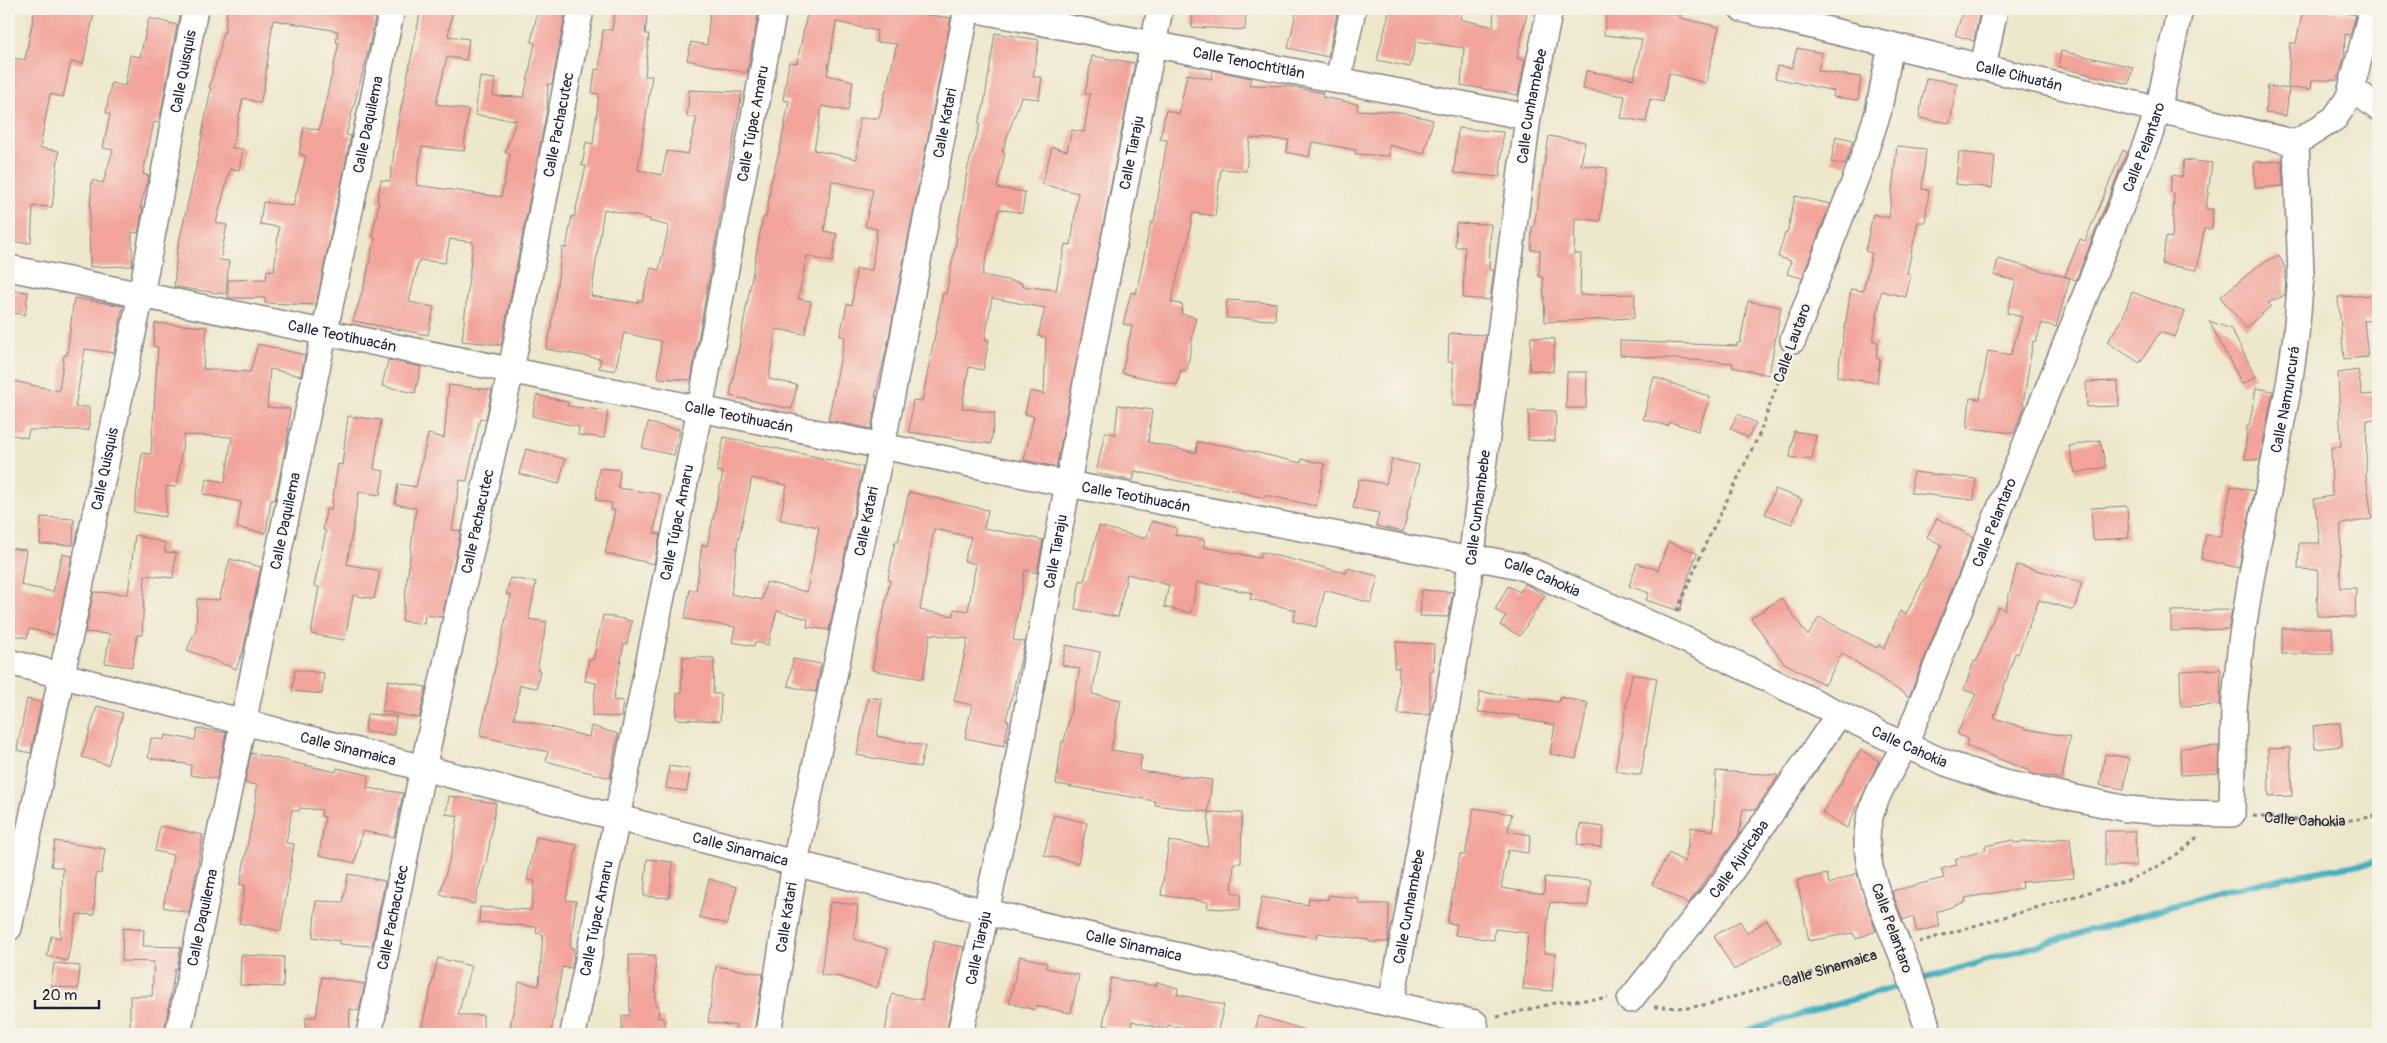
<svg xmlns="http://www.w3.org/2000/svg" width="2387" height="1043" viewBox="0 0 2387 1043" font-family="Pangolin,sans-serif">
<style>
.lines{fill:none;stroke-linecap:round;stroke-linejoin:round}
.stream{stroke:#41afbf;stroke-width:6}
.building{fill:#f2a39a;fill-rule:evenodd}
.minor-casing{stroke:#888483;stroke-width:28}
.path{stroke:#888483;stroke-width:3;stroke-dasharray:4 4;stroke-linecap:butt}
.minor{stroke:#fff;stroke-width:25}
.labels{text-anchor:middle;stroke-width:5;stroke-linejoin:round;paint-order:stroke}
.street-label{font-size:15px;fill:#22223b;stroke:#f7f3e8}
</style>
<rect width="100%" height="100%" fill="#f7f3e8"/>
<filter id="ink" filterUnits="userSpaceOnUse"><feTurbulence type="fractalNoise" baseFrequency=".02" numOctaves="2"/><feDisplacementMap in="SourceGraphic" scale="10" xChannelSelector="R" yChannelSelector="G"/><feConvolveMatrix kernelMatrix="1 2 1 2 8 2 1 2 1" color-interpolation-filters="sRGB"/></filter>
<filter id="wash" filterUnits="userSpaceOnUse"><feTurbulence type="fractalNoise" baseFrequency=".0096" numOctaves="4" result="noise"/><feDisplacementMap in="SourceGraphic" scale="20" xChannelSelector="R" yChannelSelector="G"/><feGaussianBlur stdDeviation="1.12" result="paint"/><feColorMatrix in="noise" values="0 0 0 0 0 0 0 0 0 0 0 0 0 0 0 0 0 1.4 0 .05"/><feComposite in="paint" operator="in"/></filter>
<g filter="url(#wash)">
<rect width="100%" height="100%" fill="#ede7cb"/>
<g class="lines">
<path class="stream" d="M1923,979L2217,893L2292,876L2378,861
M1736,1034L1905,984"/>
</g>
<g id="blocks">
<path class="building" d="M35,9H95L83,64L71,62L63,97L50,94L40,148L59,151L52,207L33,206L31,243L9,242V128L14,98L9,97V73L12,58L25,60Z
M227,9H377L367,56L346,135L351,136L316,305L265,303V298H228V280L266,279L267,270L274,271L279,227L260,224L263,202L293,206L306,156L299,154L304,127L319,130L339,43L336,42L338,31L273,20L264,88L260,103L243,98L232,148L243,149L239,170L230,169L216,223L227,225L220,260L229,261L226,294L174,287L177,251L196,167L211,88H209L220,50L223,32H225Z
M421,9H453L448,36L469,39L466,60L447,57L436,104L468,110L464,151L422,147L416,185L501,197L510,154L505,153L516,120L475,115L480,77L495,79L493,96L524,97L535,43L531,42L538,9H566L552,84H548L547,110L501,345L462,341L473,242L450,239L445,263L419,260L409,302L434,307L428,335L353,321L365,283L375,237L372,236L379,202H377L381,180L390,181L397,128Z
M615,9H648L645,34H649L645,76H652L638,170L662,175L667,151L688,154L697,117H687L689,90L742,92L691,380L658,378L661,341L624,333L615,371L599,368L601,359L546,349L551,329L562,248H566L572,216L574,217L586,166H582L586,142L593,144L599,94L592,93L595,69L599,70L603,30H612ZM604,209L650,219L649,221L669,226L659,270L651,268L642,301L638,300V303L591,296Z
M710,9H759L747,73L687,60L691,42L707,45Z
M808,9H886L951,18L887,347L875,397H877L871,429L828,420L845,337L840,336L847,304L852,305L856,269L872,270L877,229L865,226L873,190L832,181L824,231L837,234L832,262L807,256L798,299L811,301L805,334L776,329L769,379L797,385L792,409L730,396L763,217L766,218L771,182L781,144L789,101L783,100L789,62L797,63ZM836,22L877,31L876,42L897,44L879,118H859L857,159L814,150L822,106L848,111L853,81L827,75Z
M1193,9H1246L1245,30L1192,27Z
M1297,9H1338L1328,57L1288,48Z
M1390,9H1462L1460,19L1493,27L1494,9H1528L1517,58L1525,60L1518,95L1461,85L1464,48L1416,41L1410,67L1377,60Z
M1607,9H1649L1680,15V18L1719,27L1706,83L1669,73L1663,102L1650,99L1646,122L1621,118L1625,96L1583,89L1586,71L1634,79L1642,39L1604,35Z
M1964,9L1979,14L1974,41L1955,35Z
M2303,9H2324L2356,15L2350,35L2345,34L2344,58L2338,80H2312L2311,89L2288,88L2290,43H2296Z
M149,18L177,25L159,123L154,122L143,174L149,176L140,208H143L138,233L132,232V266L90,267L89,222L92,180L103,183L113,150L103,148L110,114L106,113L111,83L125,86L130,55L140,57Z
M995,33L1039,40L1033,77H1042L1039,99L1021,97L1002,152L1005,153L997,188L1025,192L1022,213L999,209L982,275L1022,283L1021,286L1056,290L1065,244L1071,245L1078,193L1042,184L1052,147L1067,151L1072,130L1084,132L1090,94H1085L1092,56L1135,63L1056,467L1024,460L1034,416L1025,414L1030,391L1044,394L1046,338L1038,336L1045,308L992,298L985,339L989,340L983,370L969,367L962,408L995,413L991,444L909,432L913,400L922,401L943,293L946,294L957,237L955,236L962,207L967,171L980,124H978L984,105Z
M1797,48L1822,53L1818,71L1861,77L1858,100L1833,97L1834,91L1775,78L1777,66L1792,68Z
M2061,51L2133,67L2129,84L2058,67Z
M1213,70L1251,78L1249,85L1288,86L1323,93L1322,97L1358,104L1357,110L1400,112L1433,120L1424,154L1389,145V156L1355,154L1356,150L1312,142L1309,157L1286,152L1289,140L1250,138L1246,171L1221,169L1215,216L1193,213L1186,250H1184L1171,302L1183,305L1181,314L1196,317L1187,371L1181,370L1177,385L1122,373L1132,326L1123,324L1131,292L1136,294L1151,222L1154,223L1167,140L1160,139L1166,110L1179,114L1187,74L1211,79Z
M1926,78L1957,83L1950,123L1919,118Z
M2268,86L2289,89L2286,116L2265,113Z
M1458,128L1503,132L1500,177L1454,173Z
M1549,136L1585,142L1581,165L1607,168L1600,221L1575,218L1574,254H1581L1580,295L1635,294L1634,318L1545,322L1543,277H1539L1540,250H1531L1532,226H1534Z
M1836,136L1853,140L1845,165L1831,162Z
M1897,146L1926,149L1922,189L1929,190L1925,222H1918L1907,273L1911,274L1906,297L1881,291L1873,341L1878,342L1876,358L1880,359L1877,383L1837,377L1851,289L1863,291L1872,253L1865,251L1873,214L1889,218Z
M2123,150L2127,152L2076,280L2065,276L2080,239L2085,241Z
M1959,152L1995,156L1992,188L1956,184Z
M2184,160L2212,163L2206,209H2213L2212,229H2204L2197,270L2162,264L2166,237L2172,238L2174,193L2170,192L2172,175L2182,177Z
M2282,161L2283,186L2255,188L2254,162Z
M1795,196L1830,204L1802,278L1787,274L1791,261L1778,257L1785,233L1787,234Z
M1456,223L1491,224L1489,270H1494L1490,300L1463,298L1465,247H1455Z
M2279,255L2286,270L2285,295L2268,303L2271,306L2246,328L2220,297L2259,265Z
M1998,259L2070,278L2056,327L2042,323L2036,342L2033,341L2023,404L2025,406L2014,433L1967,428L1970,398L1980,399L1988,351L2011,355L2022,317L2007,313L2016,281L1994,275Z
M9,290L28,292L25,315L9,312Z
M2132,292L2185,312L2175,337L2160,332L2140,363L2107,342L2122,320Z
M2377,295L2378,320L2364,321L2368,357L2344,359L2338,297Z
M74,298L123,306L114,353L85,349L75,407H89V430H29L27,438L9,434V380L59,391L64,355H67Z
M1227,300L1276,303L1275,320L1226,318Z
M1748,301L1781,307L1769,375L1732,367L1733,363L1620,355V341L1737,346V343H1740Z
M2209,321L2231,329L2256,377L2242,384Z
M155,323L207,327L203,369L250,372L258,344L305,355L301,376L270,369L267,407L290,409L288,435L275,500H271L266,533L237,528L241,502L203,494L207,479L225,482L232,437L184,435L177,487L166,486V517L134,512L142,453L151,454L158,347L153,346Z
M1449,333L1486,335L1476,406H1453V362H1448Z
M1531,337L1555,339L1553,372L1529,370Z
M388,360L421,367L415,393L382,386Z
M2358,370L2362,395L2378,394V419L2367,420L2366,476L2372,519L2341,524L2340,588H2356L2355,617L2317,616L2318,570L2298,569L2299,543H2320L2314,499L2332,496L2331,447H2341L2338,373Z
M1567,372H1587L1586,408H1566Z
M1654,377L1710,397L1698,431L1670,422L1668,426L1643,419Z
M2118,381L2119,406L2087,407L2086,382Z
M449,385L492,390L486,419L480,418L467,481L460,480L452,530L461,531L442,617L425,615L424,624L402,621L416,508L395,504L398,484L416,487L428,434L444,438Z
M2256,388L2273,391L2260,460L2245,459L2247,426H2249Z
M537,395L568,402L567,406L608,411L604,438L578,435L579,427L532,416Z
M1118,405L1152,410L1148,442L1196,453L1197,442L1228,446L1301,463L1302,459L1325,464L1316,506L1265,495L1264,498L1232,490L1192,484L1135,471L1133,481L1096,473L1105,432L1115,434Z
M1529,410L1556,411L1555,441L1528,440Z
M1738,414L1756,423L1748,438L1730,428Z
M348,416L381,420L374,469L384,471L380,495L359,492L347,564L380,571L374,599L353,595L345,640L311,634L319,587L314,586L326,531L323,530L326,509L331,510L338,464L342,465Z
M648,423L680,430L674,455L642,448Z
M1794,431L1816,435L1812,460L1790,457Z
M724,437L863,467L829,630L807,627L808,619L777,611L768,645L755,642L754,646L732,642L735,627L685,619L690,589L696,591L702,545L707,546L723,473L717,471ZM752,478L787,485L780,520L819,527L807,592L766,582L762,600L731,594L738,541Z
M2100,440L2106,467L2075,473L2069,446Z
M526,449L565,459L559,484L519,474Z
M1392,459L1419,465L1403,532L1376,526L1379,513L1353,508L1359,479L1386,484Z
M599,468L620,470L618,488L660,494L654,533L660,534L654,564L605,553L615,510H611L612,503L596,500Z
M1913,472L1976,479L1974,500L1911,493Z
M2231,486L2254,491L2239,568L2201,559L2206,534L2221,537Z
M1775,489L1802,499L1792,524L1765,514Z
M909,492L988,510L984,528L1043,540L1037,573L1025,570L1013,640L1025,642L1006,720L1009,721L1004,746L965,738L972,705L954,701L968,639L930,634L923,679L872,670L890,580H888L895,541L898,542ZM934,529L971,537L964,561L976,564L968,611L954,609L953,616L920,610Z
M2127,506L2129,538L2093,540L2091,508Z
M41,517L74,519L73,545L40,544Z
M1937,518L1973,537L1909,697L1842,653L1825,685L1783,662L1751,618L1781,598L1808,636L1819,617L1877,648L1879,645L1884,649L1900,611L1906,614L1942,545L1927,537Z
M1152,521L1177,528L1175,535L1205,540L1203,547L1260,558L1261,552L1346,573L1348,568L1378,576L1371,603L1325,590L1316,627L1293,621L1296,610L1250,599L1252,593L1197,582L1191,613L1164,607L1169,585L1127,574L1118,617L1075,609L1080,580L1084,581L1099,526L1146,539Z
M135,535L165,543V552L176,553L173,578L145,575L142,635H137L132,667L105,663L110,634L85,632L94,592L128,594Z
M1668,542L1697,553L1688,578L1680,611L1646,600L1649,593L1629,586L1637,563L1658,570Z
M9,548L26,550L21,585L53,592L62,554L72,556L56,635L29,629L27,638L9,634Z
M230,559L261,567L243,651L236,669L187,650L196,629L197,599L219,600Z
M2017,565L2082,582L2074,610L2039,600L2018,654L2015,653L1994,718L2027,729L2070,737L2062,779L2029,773L2030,771L1966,746L1968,739L1957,734L1976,694L1964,690L1974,661L1976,662L1998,607L2005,610Z
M510,578L536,582L529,619L547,622L537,670H540L537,688L520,685L514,718L589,737L591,726L618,734L610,778L546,761L548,752L480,736L511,595L506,594Z
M1525,584L1545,595L1520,636L1500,625L1506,616L1495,610L1508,586L1520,592Z
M1422,590L1453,592L1448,617L1420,616Z
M2232,610L2228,629L2171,631V611Z
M603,615L632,621L627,644H624L613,700L623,701L621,717L592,716L596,683L585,681L589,659L593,660Z
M2282,628H2332L2333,654H2282Z
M1396,642L1434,644L1433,671L1430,670V715L1398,714L1399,668H1394Z
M1066,645L1100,652L1092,694L1121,700L1111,750L1142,755L1139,771L1212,780L1208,812L1155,805V801L1056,784L1062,741L1064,742L1080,669L1062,665Z
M683,657L714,658L713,694H721L720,721L676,719L677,693H681Z
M793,659L821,664L816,692L788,686Z
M2221,669L2220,705L2181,706L2180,671Z
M295,670L324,673L322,694L292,691Z
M1632,674L1657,678L1641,775L1615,771Z
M388,680L426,687L419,718L382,711Z
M1480,692L1559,702L1560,697L1588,703L1576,759L1550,754L1555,725L1520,719V716L1478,712Z
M868,697L882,699L877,736L925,746L920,767L857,755Z
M27,699L41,702L31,753L17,750Z
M97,706L123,713L108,765L82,757Z
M367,714L396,716L394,735L365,732Z
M2340,723L2342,746L2315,749L2313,726Z
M197,728L226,733L217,779L190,775L191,765L148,758L151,738L164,740L165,735L195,740Z
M2219,746L2218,773L2181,775L2180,748Z
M2290,748L2292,796L2269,797L2268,749Z
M1861,750L1879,761L1847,828L1822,813Z
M251,753L336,772L337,768L369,775L367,788L403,793L394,837L362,831L355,863L319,855L325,817L321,816L322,810L300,808L299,811L292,810L286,843L294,844L281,931L239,923L245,885H240L257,793L255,792L257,785L245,783Z
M2105,754L2129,758L2124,789L2100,785Z
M669,766L690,769L687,791L666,788Z
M1716,771L1778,775L1777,778L1756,809H1743L1739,835L1688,904L1652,884L1669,853L1685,862L1691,827L1713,831Z
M449,796L496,803L487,859L474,904L440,894L452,851L458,816L446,814Z
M1474,808L1512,814L1508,831L1531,835L1528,853L1508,850L1501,888L1544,894L1545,877L1591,881L1588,906L1550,902L1544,953L1555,954L1552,991L1523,989L1528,933L1495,929L1494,940L1455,935L1457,924L1447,923L1460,854L1465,855Z
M1209,812L1242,813L1241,863H1234L1232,892L1241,894L1240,910L1207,908L1208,902L1161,895L1169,841L1208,847Z
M1054,815L1087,823L1078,863L1044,855Z
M1580,824L1604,827L1601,847L1577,845Z
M160,826L203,835L189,913L163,907L173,855L155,851Z
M2105,831H2135L2136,866H2105Z
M536,837L577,845L566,900L576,901L570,948H574L573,962L572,968L562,967L551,1034H513L509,1033L519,982L539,986L543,934L536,933L537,927L479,922L480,907L531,910L535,881L527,880Z
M2070,838L2074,878L2021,882L2022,888L1965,898L1966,902L1936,912L1940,926L1917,932L1913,916L1903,920L1892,891L1944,878L1941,869L1957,865L1955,859L1986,850L1985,846L2013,840L2014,843Z
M55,841L105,849L101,874L96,873L94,915L77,914L67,961L47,956L51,936L60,938L63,868L51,866Z
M647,859L673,862L669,898L644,896Z
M1857,873L1876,931L1856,939L1853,933L1809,941L1797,880L1827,874L1829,884Z
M348,874L385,881L372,946L339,944V941L313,937L316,901L343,902Z
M709,879L737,887L727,924L699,917Z
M1329,895L1359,899V904H1389L1388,942H1369V940L1318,933L1317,938L1256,928L1262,897L1308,905L1309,898L1328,900Z
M830,902L858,905L854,939L888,949L877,988L840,977L821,975Z
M1767,920L1781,942L1734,970L1714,936L1740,921L1747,933Z
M123,928L144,930L143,946L181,947L177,969H175L164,1034H130V996H152L154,962L122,961Z
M934,941L964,947L946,1034H897L885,1032L892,994L922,1000Z
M241,955L284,957L283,987L240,985Z
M629,955H655L656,1006H659L658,1017L665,1019V1034H622V1016L630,1015Z
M1020,956L1047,963L1046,968L1079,975L1071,1013L1036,1006L1035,1010L1009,1003Z
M438,958L471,966L458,1015H483V1033L420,1034Z
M54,963L80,966L78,989L51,986Z
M716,966L763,974L754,1034H735L736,1026L708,1022Z
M322,977L365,984L359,1011L350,1009L349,1034H305L306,1017H316Z
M1111,978L1156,986L1157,982L1178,988L1177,994L1224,1005L1217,1034L1168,1025L1167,1030L1132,1021L1131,1030L1103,1025Z
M1259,1016L1305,1030L1304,1034H1254Z"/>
</g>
</g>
<g filter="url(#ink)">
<use href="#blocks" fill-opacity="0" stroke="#888483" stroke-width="1"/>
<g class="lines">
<g class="minor-casing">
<g id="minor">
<path id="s3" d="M972,9L1528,117"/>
<path id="s4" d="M1742,9L2296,143"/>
<path d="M1983,67L1995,9"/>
<path d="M1338,81L1353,9"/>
<path d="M2352,88L2378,108"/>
<path d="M2296,143L2335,118L2349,97L2372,9"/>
<path id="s5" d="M9,268L1068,484L1471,560H1489L1520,566L1706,649L1893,740L1946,763L2004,783L2127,809L2176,813L2232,814L2234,709L2241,642L2251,579L2289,385L2296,336L2301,275L2296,143"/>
<path d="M1793,340L1860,167L1878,113L1891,45"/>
<path id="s6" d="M9,662L986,912L1475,1023L1476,1034"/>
<path id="s7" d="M9,928L141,295L195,9"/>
<path id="s8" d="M1630,1000L1723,883L1839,714"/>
<path id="s9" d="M1391,1004L1466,600L1528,117L1550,9"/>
<path id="s10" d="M178,1034L392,9"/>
<path id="s11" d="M369,1034L423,768L511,370L581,9"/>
<path id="s12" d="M573,1034L700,409L774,9"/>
<path id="s13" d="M768,1034L795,863L882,446L967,9"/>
<path id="s14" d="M960,1034L1015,776L1087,378L1160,9"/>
<path id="s15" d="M1930,1034C1920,1006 1911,976 1899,948C1884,911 1860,862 1869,821C1875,794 1892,769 1905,745L2150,134L2158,110L2180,9"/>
</g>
</g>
<g class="path">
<path d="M1677,611L1706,543L1759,435L1786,360"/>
<path id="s1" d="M2253,816C2295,820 2337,826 2378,815"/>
<path d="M1919,942L2127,881C2154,869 2178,857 2198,836"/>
<path id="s2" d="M1654,1007L1687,1008L1713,1003L1877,954"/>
<path d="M1497,1017L1559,1002L1608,998"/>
</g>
<use href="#minor" class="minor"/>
</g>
</g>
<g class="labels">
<g class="street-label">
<text dy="5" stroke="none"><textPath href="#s3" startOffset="282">Calle Tenochtitlán</textPath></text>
<text dy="5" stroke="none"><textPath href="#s7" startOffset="874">Calle Quisquis</textPath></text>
<text dy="5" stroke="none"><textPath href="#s4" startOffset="285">Calle Cihuatán</textPath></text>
<text dy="5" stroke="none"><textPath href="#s9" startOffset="909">Calle Cunhambebe</textPath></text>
<text dy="5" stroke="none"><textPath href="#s12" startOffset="928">Calle Túpac Amaru</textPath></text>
<text dy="5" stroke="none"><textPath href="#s13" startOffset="928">Calle Katari</textPath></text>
<text dy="5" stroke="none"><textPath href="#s10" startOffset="929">Calle Daquilema</textPath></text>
<text dy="5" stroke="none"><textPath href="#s11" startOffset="929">Calle Pachacutec</textPath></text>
<text dy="5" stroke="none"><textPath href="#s15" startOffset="952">Calle Pelantaro</textPath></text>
<text dy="5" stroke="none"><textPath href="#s14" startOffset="898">Calle Tiaraju</textPath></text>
<text dy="5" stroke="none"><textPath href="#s5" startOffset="340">Calle Teotihuacán</textPath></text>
<text transform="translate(1792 343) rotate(-70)" y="5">Calle Lautaro</text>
<text dy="5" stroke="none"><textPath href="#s5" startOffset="2721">Calle Namuncurá</textPath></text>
<text dy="5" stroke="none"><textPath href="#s5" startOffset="745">Calle Teotihuacán</textPath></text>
<text dy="5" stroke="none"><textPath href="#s7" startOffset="469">Calle Quisquis</textPath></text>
<text dy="5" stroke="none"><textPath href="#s5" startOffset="1150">Calle Teotihuacán</textPath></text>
<text dy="5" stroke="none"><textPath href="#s9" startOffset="504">Calle Cunhambebe</textPath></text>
<text dy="5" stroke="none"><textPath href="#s10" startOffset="524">Calle Daquilema</textPath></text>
<text dy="5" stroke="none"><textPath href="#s13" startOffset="522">Calle Katari</textPath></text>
<text dy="5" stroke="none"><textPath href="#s11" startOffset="524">Calle Pachacutec</textPath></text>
<text dy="5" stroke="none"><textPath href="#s12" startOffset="522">Calle Túpac Amaru</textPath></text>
<text dy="5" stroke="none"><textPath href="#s15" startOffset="548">Calle Pelantaro</textPath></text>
<text dy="5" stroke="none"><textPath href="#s14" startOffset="492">Calle Tiaraju</textPath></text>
<text dy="5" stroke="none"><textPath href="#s5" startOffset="1565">Calle Cahokia</textPath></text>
<text dy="5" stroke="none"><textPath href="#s5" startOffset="1970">Calle Cahokia</textPath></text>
<text dy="5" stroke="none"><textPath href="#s6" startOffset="350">Calle Sinamaica</textPath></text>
<text dy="5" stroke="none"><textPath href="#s1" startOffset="52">Calle Cahokia</textPath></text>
<text dy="5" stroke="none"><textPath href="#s6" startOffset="755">Calle Sinamaica</textPath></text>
<text dy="5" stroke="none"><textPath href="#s8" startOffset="178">Calle Ajuricaba</textPath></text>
<text dy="5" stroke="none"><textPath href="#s9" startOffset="99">Calle Cunhambebe</textPath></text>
<text dy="5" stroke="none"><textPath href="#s10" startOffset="119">Calle Daquilema</textPath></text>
<text dy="5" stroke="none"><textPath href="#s11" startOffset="119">Calle Pachacutec</textPath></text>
<text dy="5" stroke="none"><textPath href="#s13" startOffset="118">Calle Katari</textPath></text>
<text dy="5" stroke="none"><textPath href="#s12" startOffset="118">Calle Túpac Amaru</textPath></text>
<text transform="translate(1892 928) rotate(70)" y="5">Calle Pelantaro</text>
<text dy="5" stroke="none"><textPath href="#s6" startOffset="1160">Calle Sinamaica</textPath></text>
<text dy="5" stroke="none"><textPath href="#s14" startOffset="88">Calle Tiaraju</textPath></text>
<text dy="5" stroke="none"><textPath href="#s2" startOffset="181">Calle Sinamaica</textPath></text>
</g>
</g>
<rect width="2387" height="1043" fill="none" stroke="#f7f3e8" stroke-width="30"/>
<path d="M35 1000v8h64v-8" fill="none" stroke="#22223b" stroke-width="2.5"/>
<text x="42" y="1000" font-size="15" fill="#22223b" stroke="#f7f3e8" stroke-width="4" paint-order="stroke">20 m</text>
</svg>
